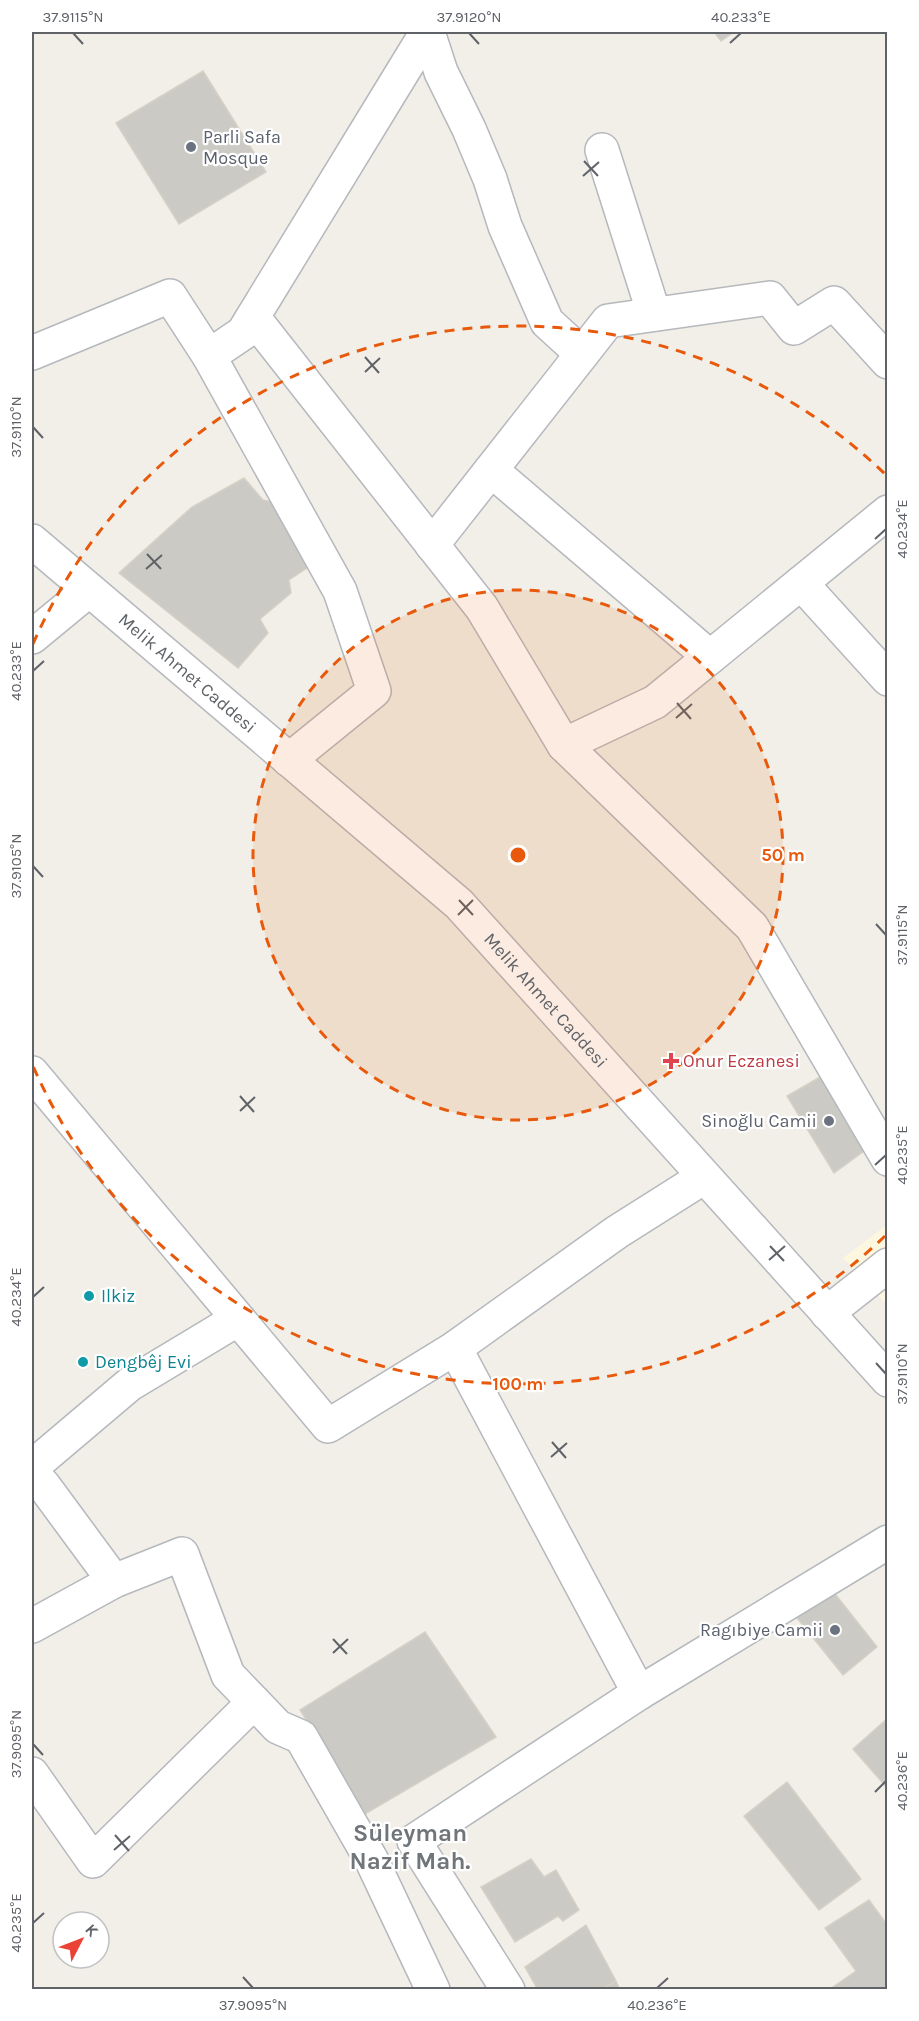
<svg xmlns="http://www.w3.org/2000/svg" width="919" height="2021" viewBox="0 0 919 2021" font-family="Karla,sans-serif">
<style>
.commercial{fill:#fef7e0}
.building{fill:#cccac5;stroke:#d6d1c6;stroke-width:1.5}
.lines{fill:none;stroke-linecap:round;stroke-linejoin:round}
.minor-casing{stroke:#b5b8bc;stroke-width:36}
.minor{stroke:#fff;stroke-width:33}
.ticks{fill:none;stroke:#5f6368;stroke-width:2}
.ring{fill:none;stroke:#e8590c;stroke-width:3;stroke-dasharray:10 8}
.worship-dot{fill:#6b7280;stroke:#fff;stroke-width:2}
.health-dot{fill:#e0444e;stroke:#fff;stroke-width:2}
.culture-dot{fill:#0f9aa8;stroke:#fff;stroke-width:2}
.labels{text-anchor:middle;stroke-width:4.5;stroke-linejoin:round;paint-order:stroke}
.worship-label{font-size:18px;fill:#5b616d;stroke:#fff;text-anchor:end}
.street-label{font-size:18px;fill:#5f6368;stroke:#fff}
.health-label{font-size:18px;fill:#be3a42;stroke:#fff;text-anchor:start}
.culture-label{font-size:18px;fill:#0d838f;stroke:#fff;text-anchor:start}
.district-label{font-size:24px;font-weight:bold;fill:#70757a;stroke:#fff}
.centre{fill:#e8590c;stroke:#fff;stroke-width:3}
.ring-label{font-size:18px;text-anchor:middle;font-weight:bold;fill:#e8590c;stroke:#fff;stroke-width:4.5;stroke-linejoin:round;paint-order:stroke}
.neatline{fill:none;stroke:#5f6368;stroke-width:2}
.ticks-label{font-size:15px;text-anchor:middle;fill:#5f6368}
</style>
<rect width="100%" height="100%" fill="#f1efe8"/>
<path class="commercial" d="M887,1225V1305L843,1258Z"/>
<path class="building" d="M714,32H734L721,41Z
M203,71L266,172L179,224L116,123Z
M244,478L263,500L277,503L310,566L289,580L291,593L260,619L268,633L238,668L119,573L192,507Z
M827,1073L871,1146L834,1173L787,1096Z
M828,1585L877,1647L843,1675L793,1613Z
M425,1632L496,1737L365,1814L300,1710Z
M888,1718V1789L853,1749Z
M787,1782L861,1879L819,1910L744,1816Z
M531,1859L544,1877L556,1870L579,1910L563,1921L558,1916L515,1942L481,1887Z
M869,1900L888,1926V1990H834L833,1987L856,1971L825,1928Z
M586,1925L616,1981L601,1990H538L525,1967Z
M616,1981L620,1990H601Z"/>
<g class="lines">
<g class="minor-casing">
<g id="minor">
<path d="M428,32L441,72L469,129L490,179L505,226L547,322L582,354"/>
<path d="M602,150L654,314"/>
<path d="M253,317L482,608L564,745L752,927L888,1159"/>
<path d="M32,353L170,296L209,356L243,333L427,32"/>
<path d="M209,356L340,591L374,691L289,760"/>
<path d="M491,470L710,657"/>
<path id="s1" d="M32,541L459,904L888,1380"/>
<path d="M432,545L608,321L770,298L794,328L834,303L888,362"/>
<path d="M801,583L888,679"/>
<path d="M32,637L89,590"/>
<path d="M564,745L655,702L888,512"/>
<path d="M32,1073L328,1426L455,1348L617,1232L704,1177"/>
<path d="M827,1313L888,1265"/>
<path d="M455,1348L639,1693L888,1542"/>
<path d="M32,1467L130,1384L238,1319"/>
<path d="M32,1473L44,1486L114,1581"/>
<path d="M32,1626L114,1581L182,1554L228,1675L278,1727L301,1737L372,1861L433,1990"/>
<path d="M32,1774L93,1861L254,1702"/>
<path d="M508,1990L414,1841L639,1693"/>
</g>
</g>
<use href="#minor" class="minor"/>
</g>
<path class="ticks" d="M73,33L83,44M469,33L479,44M730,43L741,33M584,161L598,176M583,176L599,162M365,357L379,373M365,372L380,358M33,427L43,438M875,539L886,529M147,554L161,569M146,569L162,555M33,671L44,661M677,703L691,719M676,718L692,704M33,866L43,877M459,900L473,915M458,915L473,900M876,924L886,935M240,1096L254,1112M240,1111L255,1097M875,1165L886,1155M770,1246L784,1261M769,1260L785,1246M33,1297L44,1287M876,1363L886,1374M552,1442L566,1458M551,1457L567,1443M333,1639L347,1654M333,1653L348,1639M33,1744L43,1755M875,1792L886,1781M115,1835L129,1851M114,1850L130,1836M33,1923L44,1913M243,1977L253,1988M657,1988L668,1978"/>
<circle cx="518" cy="855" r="265" fill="#e8590c" fill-opacity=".12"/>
<g class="ring">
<circle cx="518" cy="855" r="265"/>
<path d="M885 1236A529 529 0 0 1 33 1066M33 644A529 529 0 0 1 885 474"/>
</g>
<g class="worship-dot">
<circle cx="191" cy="147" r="6"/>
<circle cx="829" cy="1121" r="6"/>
<circle cx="835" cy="1630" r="6"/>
</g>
<path class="health-dot" d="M668 1052h6v6h6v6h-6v6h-6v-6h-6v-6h6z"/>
<g class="culture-dot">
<circle cx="89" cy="1296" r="6"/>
<circle cx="83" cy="1362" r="6"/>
</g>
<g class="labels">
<g class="worship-label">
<text x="203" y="143" text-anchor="start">Parli Safa<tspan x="203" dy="21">Mosque</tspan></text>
<text x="817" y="1127">Sinoğlu Camii</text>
<text x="823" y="1636">Ragıbiye Camii</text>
</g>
<g class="street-label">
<text dy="6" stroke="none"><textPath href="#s1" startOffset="204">Melik Ahmet Caddesi</textPath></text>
<text dy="6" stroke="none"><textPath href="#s1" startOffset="690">Melik Ahmet Caddesi</textPath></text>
</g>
<g class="health-label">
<text x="683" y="1067">Onur Eczanesi</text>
</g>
<g class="culture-label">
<text x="101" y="1302">Ilkiz</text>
<text x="95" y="1368">Dengbêj Evi</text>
</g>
<g class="district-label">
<text x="410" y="1841">Süleyman<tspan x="410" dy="28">Nazif Mah.</tspan></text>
</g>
</g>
<circle cx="518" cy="855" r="9" class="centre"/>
<g class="ring-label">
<text x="783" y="861">50 m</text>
<text x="518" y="1390">100 m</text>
</g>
<rect width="919" height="2021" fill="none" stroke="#ffffff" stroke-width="66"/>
<g transform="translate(81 1940) rotate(48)"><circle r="28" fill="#ffffff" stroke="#bfc1c3" stroke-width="1.5"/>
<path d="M0-4.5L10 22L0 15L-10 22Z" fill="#ea4335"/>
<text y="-9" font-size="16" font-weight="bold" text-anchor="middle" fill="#5f6368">K</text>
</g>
<rect x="33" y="33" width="853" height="1955" class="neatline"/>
<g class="ticks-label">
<text x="73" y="22">37.9115°N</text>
<text x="469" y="22">37.9120°N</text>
<text x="741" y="22">40.233°E</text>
<text transform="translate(16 427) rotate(-90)" y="5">37.9110°N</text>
<text transform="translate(902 529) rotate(-90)" y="5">40.234°E</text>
<text transform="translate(16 671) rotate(-90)" y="5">40.233°E</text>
<text transform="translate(16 866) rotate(-90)" y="5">37.9105°N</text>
<text transform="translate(902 935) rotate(-90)" y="5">37.9115°N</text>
<text transform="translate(902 1155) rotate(-90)" y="5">40.235°E</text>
<text transform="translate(16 1297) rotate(-90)" y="5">40.234°E</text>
<text transform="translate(902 1374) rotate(-90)" y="5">37.9110°N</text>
<text transform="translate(16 1744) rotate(-90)" y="5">37.9095°N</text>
<text transform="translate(902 1781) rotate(-90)" y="5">40.236°E</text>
<text transform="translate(16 1923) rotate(-90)" y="5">40.235°E</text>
<text x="253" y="2010">37.9095°N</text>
<text x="657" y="2010">40.236°E</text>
</g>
</svg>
